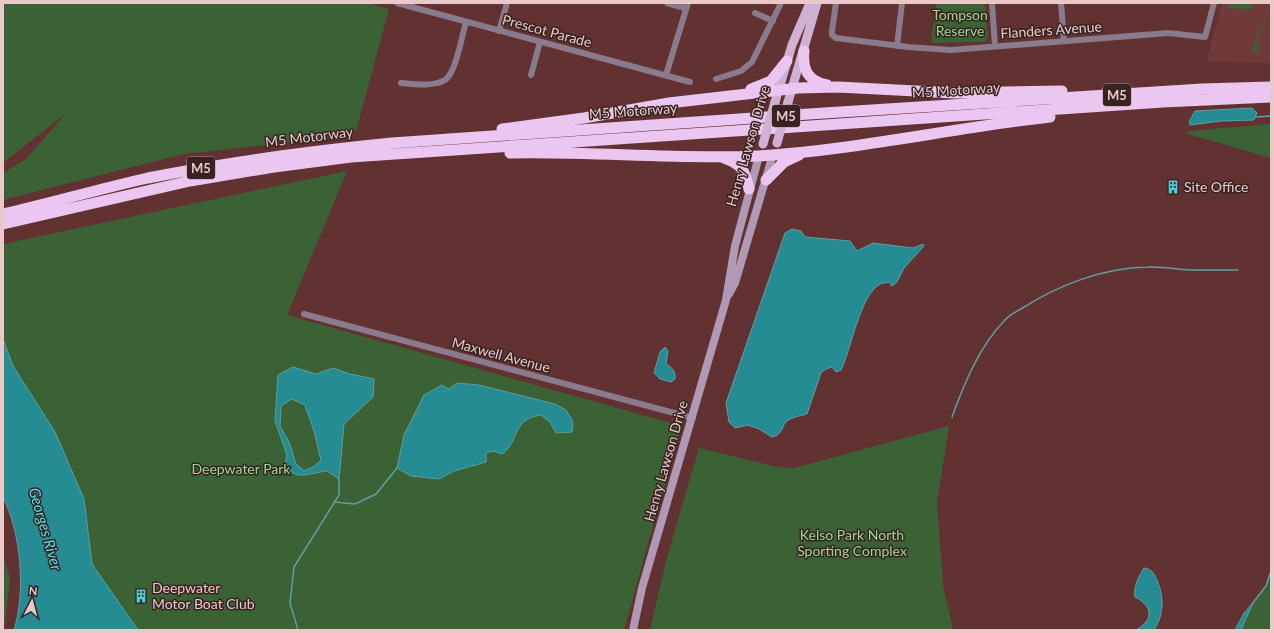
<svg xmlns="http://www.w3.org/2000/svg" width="1274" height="633" viewBox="0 0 1274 633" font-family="Lato,sans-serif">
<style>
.built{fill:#713a3a}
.green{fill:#3a6234}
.water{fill:#248c92;stroke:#5f9ea2;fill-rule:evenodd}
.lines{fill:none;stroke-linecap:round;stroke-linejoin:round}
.stream{stroke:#5f9ea2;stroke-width:1.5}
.street{stroke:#897b8c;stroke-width:6}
.secondary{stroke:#b099b5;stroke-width:8}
.primary{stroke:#cfb1d4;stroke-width:9}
.highway{stroke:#eac6f0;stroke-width:11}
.primary-bridge{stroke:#cfb1d4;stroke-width:9}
.labels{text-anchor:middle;stroke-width:3;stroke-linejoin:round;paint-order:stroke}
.shield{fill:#382222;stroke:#b39796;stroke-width:1}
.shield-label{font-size:13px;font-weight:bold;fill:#e8c9c8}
.park-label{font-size:14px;fill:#99d98f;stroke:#382222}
.street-label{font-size:14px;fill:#e8c9c8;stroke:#382222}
.poi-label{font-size:14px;fill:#e8c9c8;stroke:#382222;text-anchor:start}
.water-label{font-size:15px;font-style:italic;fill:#54e2eb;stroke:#382222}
</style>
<rect width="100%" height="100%" fill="#623232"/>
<path class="built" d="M1222,3H1271V63L1214,62L1207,60Z"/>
<path class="green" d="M3,3H368L389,9L356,131L316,134L331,138L183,154L3,200V173L26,159L66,113L3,163Z
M936,3L985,4L988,38L985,42L931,43Z
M1230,3H1252V10L1227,8Z
M1269,3L1257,53L1252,51L1264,9L1256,43L1258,44Z
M1271,124V158L1185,133L1189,131Z
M347,171L287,315L681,426L624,630H138L92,564L84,499L55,432L13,366L3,339V244Z
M949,426L937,502L943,585L953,630H650L666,561L699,448L778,467L794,468Z
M3,556L10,578L4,630H3Z
M1271,571V630H1241L1253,603L1266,586Z"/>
<path class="water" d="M1252,108L1257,113L1254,120L1221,121L1190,125L1189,122L1195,111Z
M792,229L801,231L805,237L850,241L857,251L873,243L913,248L923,244L924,246L904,268L897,282L892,286L889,282C886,283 882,283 880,284C860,295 851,350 841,370L836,372L832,367L826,369L821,373L807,414C800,416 790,417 785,423C781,430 781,435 772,437L759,429L748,425L735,428L729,422L726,403L785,233Z
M3,339L13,366L55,432L84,499L92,564L138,630H14C26,591 21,533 3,497Z
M665,347L668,351L666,364C673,368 676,372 675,379L671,382L660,379L654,373L660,352Z
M293,367L316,374L333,368L350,374L374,379L373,397L344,424L339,479L327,471C309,473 296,482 285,465L287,455L275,421L278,375ZM292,399L305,405L314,431L321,460L313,467L304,471L296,464L289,442L280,426L281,406Z
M457,383L479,385L555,404L566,410L573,422L572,432L556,433L550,422L541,415C511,419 520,442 502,454L493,451L486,453V462L454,471L439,479L411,476L397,468L404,435L424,395L442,385L449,389Z
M1144,568C1151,569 1153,572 1156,578C1164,595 1165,613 1154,630H1136C1154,620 1153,606 1135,597C1133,587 1139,576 1144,568Z
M1253,603L1241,630H1235L1244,613Z"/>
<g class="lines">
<path class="stream" d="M1256,117L1271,116
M952,417C964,384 979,347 1004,321C1008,316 1015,312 1021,309C1058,285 1103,268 1147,267C1163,266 1179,270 1195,270C1210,270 1224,270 1238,270
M334,502L355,504L376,494L397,468
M1252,604L1266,586L1271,571
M298,630L290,603L294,567L339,495V479"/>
<path class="street" d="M397,3L690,82
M667,3L685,8
M836,3L832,31V35L836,38L908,47L951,50L1168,33L1205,37L1214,3
M992,3L995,46
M1061,3L1064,41
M755,13L773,21
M499,31L507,3
M897,46L902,3
M531,75L540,42
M666,75L688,3
M716,79L741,71L752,62L781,3
M401,83C414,84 433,87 445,80C456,73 462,35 466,22
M304,314L693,418"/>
<path class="secondary" d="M729,294L735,283L773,154
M633,630L642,588L726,300L735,246L759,156"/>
<path class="primary" d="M775,102L792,45L810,3
M788,102L817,3"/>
<path class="highway" d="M804,51C802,70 808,81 827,85
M751,89L771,81L787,61
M502,129L584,118L669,103L798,88L838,87L955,93L1062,91
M510,153C592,151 675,160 758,156C856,150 952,128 1050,117
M724,158C742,164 745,171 749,189
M766,180L784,162L799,155
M3,214C51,203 99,189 148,178C229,162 310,151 392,143L824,113L1202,89L1271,87
M3,224L190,181L274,167L351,157L1163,102L1271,97"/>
<path class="primary-bridge" d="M777,143L788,102
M763,144L775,102"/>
</g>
<defs>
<g id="building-bare" transform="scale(1.08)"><path d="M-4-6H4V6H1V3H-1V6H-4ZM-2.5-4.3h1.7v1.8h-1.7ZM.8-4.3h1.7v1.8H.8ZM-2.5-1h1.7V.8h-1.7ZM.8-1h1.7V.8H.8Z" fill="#51ccd4" stroke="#382222" stroke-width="2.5" paint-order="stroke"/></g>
</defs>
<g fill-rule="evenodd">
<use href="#building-bare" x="1173" y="187"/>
<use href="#building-bare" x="141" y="596"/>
</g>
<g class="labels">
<g class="shield">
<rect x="1103" y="84" width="28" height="22" rx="3"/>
<rect x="772" y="105" width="28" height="22" rx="3"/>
<rect x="187" y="157" width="28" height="22" rx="3"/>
</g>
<g class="shield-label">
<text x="1117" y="100">M5</text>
<text x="786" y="121">M5</text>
<text x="201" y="173">M5</text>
</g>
<g class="park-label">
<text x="960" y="20">Tompson<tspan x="960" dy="16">Reserve</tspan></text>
<text x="241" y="474">Deepwater Park</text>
<text x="852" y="540">Kelso Park North<tspan x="852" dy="16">Sporting Complex</tspan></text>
</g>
<g class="street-label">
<text transform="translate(1051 30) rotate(-4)" y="5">Flanders Avenue</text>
<text transform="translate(547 31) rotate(15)" y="5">Prescot Parade</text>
<text transform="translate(956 90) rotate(-4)" y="5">M5 Motorway</text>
<text transform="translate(633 111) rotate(-4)" y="5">M5 Motorway</text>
<text transform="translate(309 137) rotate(-7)" y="5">M5 Motorway</text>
<text transform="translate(748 146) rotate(-74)" y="5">Henry Lawson Drive</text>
<text transform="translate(501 355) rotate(15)" y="5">Maxwell Avenue</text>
<text transform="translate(666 461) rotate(-74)" y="5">Henry Lawson Drive</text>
</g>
<g class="poi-label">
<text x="1184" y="192">Site Office</text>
<text x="152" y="593">Deepwater<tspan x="152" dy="16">Motor Boat Club</tspan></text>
</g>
<g class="water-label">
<text transform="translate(45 529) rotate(74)" y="5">Georges River</text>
</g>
</g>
<rect width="1274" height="633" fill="none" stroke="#e8c9c8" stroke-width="8"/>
<g transform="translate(32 601) rotate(6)" stroke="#382222" stroke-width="3" paint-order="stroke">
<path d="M0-3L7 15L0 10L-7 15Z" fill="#e8c9c8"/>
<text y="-6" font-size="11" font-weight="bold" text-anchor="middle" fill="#e8c9c8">N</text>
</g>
</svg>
